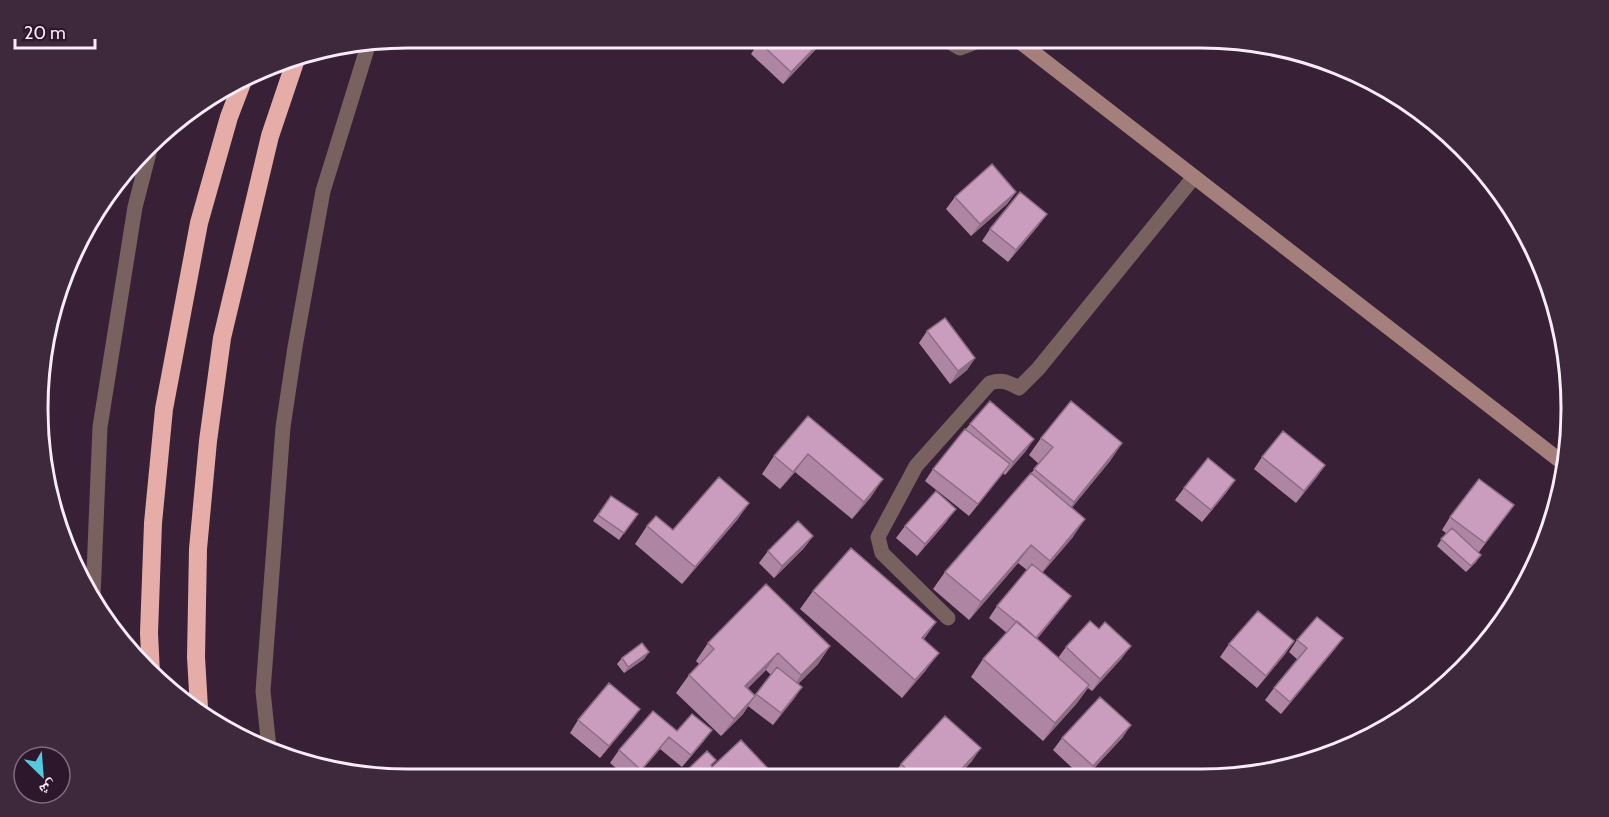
<svg xmlns="http://www.w3.org/2000/svg" width="1609" height="817" viewBox="0 0 1609 817" font-family="Cabin,'Noto Naskh Arabic',sans-serif">
<style>
.lines{fill:none;stroke-linecap:round;stroke-linejoin:round}
.minor{stroke:#79615f;stroke-width:15}
.secondary{stroke:#a57f7c;stroke-width:15}
.motorway{stroke:#e6aca7;stroke-width:18}
.wall{fill:#ae86a3;fill-rule:evenodd}
.shaded-wall{fill:#8d6d84}
.building{fill:#ca9cbd;stroke:#8d6d84;stroke-width:1.5}
.rim{fill:none;stroke:#faebf9;stroke-width:3}
</style>
<rect width="100%" height="100%" fill="#382136"/>
<g class="lines">
<path class="minor" d="M943,38L960,48L986,38
M93,597L100,427L135,207L150,149
M948,618L882,553L878,537L916,466L990,383C1002,379 1008,382 1019,388L1038,369L1194,177
M269,748L263,691L283,427L295,347L323,191L367,49L370,44"/>
<path class="secondary" d="M1015,38L1563,463"/>
<path class="motorway" d="M151,674L149,633L153,523L164,409L199,223L229,117L242,83
M199,708L196,657L198,549L208,441L222,338L270,136L297,56"/>
</g>
<path class="wall" d="M759,42L817,48L783,84L751,54Z
M1016,192L1007,204L971,236L946,209L955,197Z
M1047,214L1038,226L1008,262L982,241L990,229Z
M927,331L975,358L967,370L950,384L919,343Z
M808,416L871,497L852,519L795,472L780,489L762,474L774,456Z
M970,424L1034,439L1025,452L1005,475L1003,473L969,516L925,481L933,469Z
M1041,438L1122,443L1110,461L1072,507L1073,537L1042,573L1071,596L1062,608L1037,639L1058,658L1066,647L1122,658L1092,691L1088,688L1077,703L1043,741L971,677L983,659L1007,633L989,618L997,606L1027,570L1018,563L969,620L933,589L945,572L1039,464L1029,455Z
M1262,457L1325,465L1296,503L1254,469Z
M1235,480L1226,493L1202,522L1175,500L1184,488Z
M611,496L638,514L619,540L593,521Z
M749,503L737,520L682,584L635,544L647,526L673,530Z
M1514,505L1479,552L1477,561L1466,572L1437,546L1446,533L1442,530L1450,517Z
M947,521L917,556L896,538L905,526Z
M813,536L804,548L774,578L759,563L768,551Z
M813,591L936,622L924,639L926,670L902,698L800,609Z
M1343,638L1334,650L1281,714L1265,700L1274,688L1298,660L1289,652L1297,640Z
M708,643L830,646L818,664L798,684L802,687L773,725L748,706L743,714L721,736L676,693L689,675L699,664L696,661ZM766,670L771,675L755,695L748,688Z
M1229,644L1286,653L1257,688L1220,657Z
M649,652L644,659L624,673L617,664L622,658Z
M640,709L631,721L600,758L570,733L578,720Z
M712,730L703,742L682,767L660,749L635,778H628L610,763L619,750L677,731Z
M1123,737L1086,777H1082L1053,750L1062,738Z
M972,761L957,777H894L893,776L901,764Z"/>
<path class="shaded-wall" d="M824,38L817,48L783,84L791,72Z
M1016,192L1007,204L971,236L980,224Z
M1047,214L1038,226L1008,262L1016,250Z
M975,358L967,370L950,384L958,371Z
M1034,439L1025,452L1005,475L1013,462Z
M1122,443L1110,461L1062,520L1074,502Z
M808,454L795,472L780,489L793,472Z
M1010,464L1001,476L969,516L978,504Z
M1325,465L1317,477L1296,503L1304,491Z
M883,479L871,497L852,519L864,502Z
M1235,480L1226,493L1202,522L1211,510Z
M749,503L737,520L682,584L695,567Z
M956,509L947,521L917,556L925,544Z
M1085,519L1073,537L1037,579L1050,561Z
M813,536L804,548L774,578L782,566Z
M1031,545L1018,563L969,620L981,602Z
M1071,596L1062,608L1028,650L1036,638Z
M936,622L923,640L922,638Z
M1343,638L1334,650L1281,714L1290,702Z
M1294,641L1286,653L1257,688L1266,676Z
M830,646L818,664L789,693L801,675Z
M1131,646L1122,658L1092,691L1100,679Z
M649,652L644,659L624,673L628,667Z
M778,653L766,670L733,703L745,686Z
M939,653L926,670L902,698L915,680Z
M1089,685L1077,703L1043,741L1055,723Z
M802,687L794,699L773,725L781,713Z
M755,696L743,714L721,736L734,719Z
M640,709L631,721L600,758L609,746Z
M1131,725L1123,737L1085,777L1093,766Z
M712,730L703,742L682,767L691,755Z
M669,737L660,749L635,778L641,770Z
M981,748L972,761L957,777H954Z"/>
<path class="building" d="M763,38H824L791,72L759,42Z
M992,164L1016,192L980,224L955,197Z
M1020,192L1047,214L1016,250L990,229Z
M945,318L975,358L958,371L927,331Z
M990,401L1034,439L1013,462L970,424Z
M1071,401L1122,443L1074,502L1034,469L1053,447L1041,438Z
M808,416L883,479L864,502L808,454L793,472L774,456Z
M965,429L1010,464L978,504L933,469Z
M1283,431L1325,465L1304,491L1262,457Z
M1208,458L1235,480L1211,510L1184,488Z
M1031,473L1085,519L1050,561L1031,545L981,602L945,572Z
M719,477L749,503L695,567L647,526L656,516L673,530Z
M1479,479L1514,505L1485,543L1450,517Z
M936,491L956,509L925,544L905,526Z
M611,496L638,514L624,533L598,515Z
M798,521L813,536L782,566L768,551Z
M1452,528L1481,555L1471,566L1441,539Z
M851,548L936,622L922,638L939,653L915,680L813,591Z
M1032,564L1071,596L1036,638L997,606Z
M766,584L830,646L801,675L778,653L745,686L755,696L734,719L689,675L714,649L708,643Z
M1258,611L1294,641L1266,676L1229,644Z
M1317,617L1343,638L1290,702L1274,688L1307,648L1297,640Z
M1017,621L1089,685L1055,723L983,659Z
M1090,621L1099,629L1105,622L1131,646L1100,679L1066,647Z
M642,643L649,652L628,667L622,658Z
M777,667L802,687L781,713L756,694Z
M609,683L640,709L609,746L578,720Z
M1100,697L1131,725L1093,766L1062,738Z
M653,711L677,731L692,714L712,730L691,755L669,737L641,770L619,750Z
M945,716L981,748L954,777H916L901,764Z
M741,740L777,778H679L707,751L716,760L711,765L712,767Z"/>
<path d="M0 0H1609V817H0ZM408 48H1201A360 360 0 0 1 1561 408V409A360 360 0 0 1 1201 769H408A360 360 0 0 1 48 409V408A360 360 0 0 1 408 48Z" fill="#3d283c" fill-rule="evenodd"/>
<path class="rim" d="M408 48H1201A360 360 0 0 1 1561 408V409A360 360 0 0 1 1201 769H408A360 360 0 0 1 48 409V408A360 360 0 0 1 408 48Z"/>
<g transform="translate(42 775) rotate(155)"><circle r="28" fill="#2d172c" stroke="#7f6c7e" stroke-width="1.5"/>
<path d="M0-4.5L10 22L0 15L-10 22Z" fill="#55cadf"/>
<text y="-9" font-size="16" font-weight="bold" text-anchor="middle" fill="#faebf9">ش</text>
</g>
<path d="M15 39v9h80v-9" fill="none" stroke="#faebf9" stroke-width="3"/>
<text x="24" y="39" font-size="18" fill="#faebf9" stroke="#2d172c" stroke-width="4.5" paint-order="stroke">20 m</text>
</svg>
